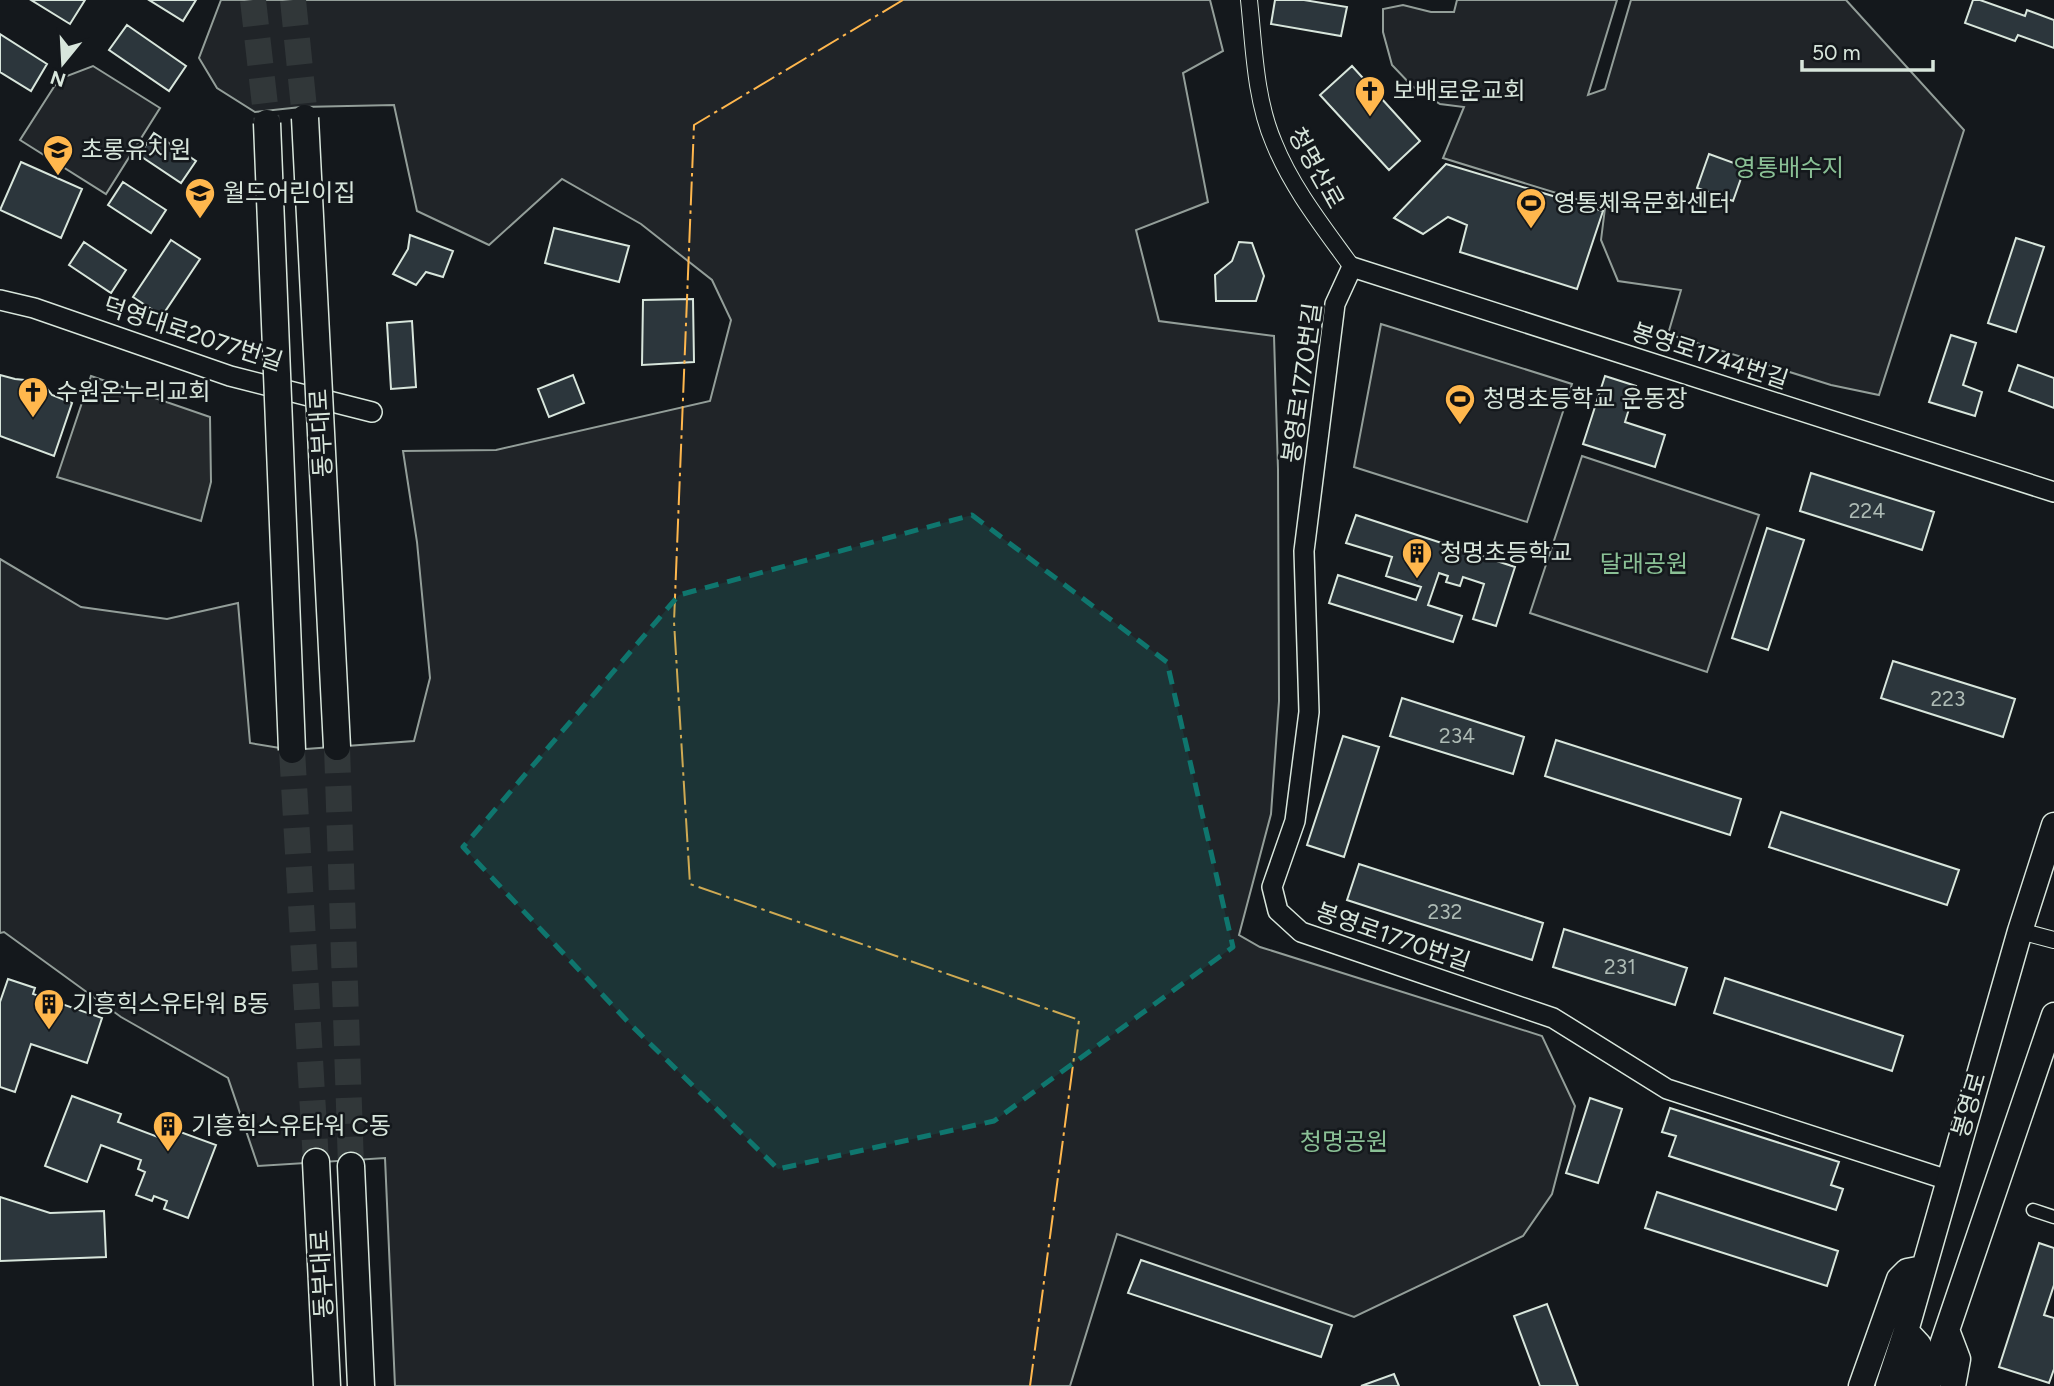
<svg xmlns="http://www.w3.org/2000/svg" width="2054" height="1386" viewBox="0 0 2054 1386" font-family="Figtree,'Noto Sans KR',sans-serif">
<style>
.green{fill:#202428;stroke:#939e99;stroke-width:2}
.parking{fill:#24282b;stroke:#939e99;stroke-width:2}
.building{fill:#2c363c;stroke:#d8e6dc;stroke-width:2}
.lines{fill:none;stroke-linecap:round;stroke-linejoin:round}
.trunk-tunnel{stroke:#313739;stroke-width:26;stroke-dasharray:26 13;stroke-linecap:butt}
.pedestrian-casing{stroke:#d8e6dc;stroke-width:15}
.minor-casing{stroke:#d8e6dc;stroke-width:18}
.tertiary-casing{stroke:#d8e6dc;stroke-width:22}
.primary-casing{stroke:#d8e6dc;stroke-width:27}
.trunk-casing{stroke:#d8e6dc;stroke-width:29}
.pedestrian{stroke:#14181c;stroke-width:12}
.minor{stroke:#14181c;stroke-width:16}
.tertiary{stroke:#14181c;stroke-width:19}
.primary{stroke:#14181c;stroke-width:24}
.trunk{stroke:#14181c;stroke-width:26}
.trunk-bridge-casing{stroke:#d8e6dc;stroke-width:29;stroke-linecap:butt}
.trunk-bridge{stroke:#14181c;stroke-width:26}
.power{stroke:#ffb74d;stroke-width:2;stroke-dasharray:24 5 3.5 5;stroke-linecap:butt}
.marked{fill:#0f766e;fill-opacity:0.2;stroke:#0f766e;stroke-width:5;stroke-dasharray:14 9;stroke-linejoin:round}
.labels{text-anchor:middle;stroke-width:5;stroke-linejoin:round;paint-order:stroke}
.number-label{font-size:21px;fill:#adbab4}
.poi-label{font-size:24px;fill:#d8e6dc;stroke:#14181c;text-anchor:start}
.street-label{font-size:24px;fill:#d8e6dc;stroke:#14181c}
.park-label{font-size:24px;fill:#8ac095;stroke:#14181c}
</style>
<rect width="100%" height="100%" fill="#14181c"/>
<path class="green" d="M221,0H1210L1223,51L1183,73L1208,202L1136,230L1159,321L1274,336L1278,469L1279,701L1271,814L1239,935L1260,947L1542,1036L1575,1106L1552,1194L1523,1236L1354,1317L1117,1234L1070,1386H395L385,1158L258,1166L228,1078L121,1017L4,932L0,933V559L81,607L167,619L238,603L250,743L292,750L414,741L430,678L417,542L403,451L496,450L710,401L731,320L712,280L641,224L562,179L489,245L417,211L394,105L301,107L255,112L217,88L199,58Z
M1457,0H1617L1588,95L1605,89L1631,0H1846L1964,130L1879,395L1831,385L1668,334L1681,290L1618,281L1601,240L1605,208L1443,158L1464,107L1440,104L1412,86L1392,65L1383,32V9L1403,5L1431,12H1454Z
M93,66L160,108L106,194L20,140L59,79Z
M1381,324L1572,384L1527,522L1354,467Z
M1582,456L1759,515L1707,672L1530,613Z"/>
<path class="parking" d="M91,376L210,417L211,482L201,521L57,477Z"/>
<path class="building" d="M31,0H85L70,24Z
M149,0H196L183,21Z
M1275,0H1304L1347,7L1341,36L1271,24Z
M1973,0H1980L2025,16L2027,10L2054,20V48L2018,35L2015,41L1965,23Z
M127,25L186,66L169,91L109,50Z
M0,34L47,64L31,91L0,72Z
M1352,66L1420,141L1389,170L1320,95Z
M154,133L196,161L181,183L139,155Z
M1709,154L1745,167L1733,201L1697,188Z
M21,162L82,189L61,238L0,210Z
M1446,164L1603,211L1577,289L1460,252L1467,225L1448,217L1423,234L1394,218Z
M123,182L166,210L151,233L108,205Z
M554,228L629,246L619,282L545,263Z
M410,235L453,251L443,277L426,272L416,285L393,274L408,249Z
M2016,238L2044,247L2016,332L1988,323Z
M171,240L200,259L162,316L133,297Z
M84,242L126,270L111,293L69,265Z
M1239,242L1252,243L1264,276L1256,301H1216L1215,275L1232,261Z
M693,299L694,362L642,365L643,300Z
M412,321L416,387L391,389L387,323Z
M1951,335L1976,343L1963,385L1982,392L1975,416L1929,402Z
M2018,365L2054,378V408L2009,391Z
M0,375L15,379L35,381L45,386L52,395L72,403L54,456L0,436Z
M573,375L584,403L549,417L538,389Z
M1605,376L1636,386L1625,422L1665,435L1655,467L1583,444Z
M1811,473L1934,512L1922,550L1800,511Z
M1356,515L1515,567L1496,626L1473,619L1484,584L1463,577L1460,586L1446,582L1448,576L1439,573L1428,605L1462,616L1453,642L1329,603L1338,575L1416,600L1421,587L1386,576L1392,557L1346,543Z
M1767,528L1804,540L1768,650L1732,638Z
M1893,661L2015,699L2003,737L1881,698Z
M1402,698L1524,737L1513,774L1390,736Z
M1343,736L1379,747L1344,857L1307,845Z
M1556,740L1741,799L1730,835L1545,776Z
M1781,812L1959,870L1947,905L1769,847Z
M1359,864L1543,923L1532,960L1347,900Z
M1564,929L1687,968L1675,1005L1553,967Z
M1725,978L1903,1036L1892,1071L1714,1013Z
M8,979L35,988L33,994L102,1018L87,1063L31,1044L15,1092L0,1087V1002Z
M72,1096L121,1114L118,1122L171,1142L175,1130L216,1145L188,1218L164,1209L167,1201L154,1196L152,1201L136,1195L145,1172L138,1169L141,1160L101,1145L87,1182L45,1166Z
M1590,1098L1622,1109L1598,1183L1566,1173Z
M1670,1108L1839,1162L1831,1185L1843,1189L1836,1210L1669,1156L1676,1136L1662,1132Z
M1657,1192L1838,1251L1827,1286L1645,1228Z
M0,1197L50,1213L104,1211L106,1257L0,1261Z
M2039,1243L2054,1248V1285L2044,1315L2054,1318V1369L2049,1383L1999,1367Z
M1141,1260L1332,1325L1321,1357L1128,1293Z
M1547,1304L1578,1386H1540L1514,1316Z
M1394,1374L1399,1386H1361Z"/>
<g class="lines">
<path class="trunk-tunnel" d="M253,0L267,123
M293,0L305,118
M337,747L351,1166
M292,750L316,1162"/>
<g class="pedestrian-casing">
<path id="pedestrian" d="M2033,1210L2054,1217"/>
</g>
<g class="minor-casing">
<path id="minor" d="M1249,0C1254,47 1255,99 1274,143C1292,188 1324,228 1352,267
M2020,931L2054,940"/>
</g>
<g class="tertiary-casing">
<path id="tertiary" d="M0,300L34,308L230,376L372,412
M1948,1180L1667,1089L1553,1018L1301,932L1278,911L1272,887L1295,821L1309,712L1304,551L1335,304L1352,267L2054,492"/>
</g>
<g class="primary-casing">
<path id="primary" d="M1947,1330L1958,1359L1953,1386
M1906,1331L1919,1345L1918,1353L1907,1386
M1861,1386L1899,1279L1907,1271L1923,1268
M1888,1386L1906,1331L2020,931L2054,825
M1928,1386L2054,1015"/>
</g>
<g class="trunk-casing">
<path id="trunk" d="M316,1162L327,1386
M351,1166L361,1386"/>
</g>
<use href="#pedestrian" class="pedestrian"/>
<use href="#minor" class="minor"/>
<use href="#tertiary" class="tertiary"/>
<use href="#primary" class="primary"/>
<use href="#trunk" class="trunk"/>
<g class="trunk-bridge-casing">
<path id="trunk-bridge" d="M305,118L337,747
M267,123L292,750"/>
</g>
<use href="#trunk-bridge" class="trunk-bridge"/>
<path class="power" d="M903,0L694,125L674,622L690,884L1079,1020L1030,1386"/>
</g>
<path class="marked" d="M972,515L1167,662L1233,947L994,1121L778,1169L631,1025L463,847L679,595Z"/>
<defs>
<g id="church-pin" transform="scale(1.575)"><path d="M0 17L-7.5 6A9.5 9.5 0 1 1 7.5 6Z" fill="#ffb74d" stroke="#14181c"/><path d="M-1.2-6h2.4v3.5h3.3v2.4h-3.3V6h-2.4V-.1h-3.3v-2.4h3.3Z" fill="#111"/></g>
<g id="school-pin" transform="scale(1.575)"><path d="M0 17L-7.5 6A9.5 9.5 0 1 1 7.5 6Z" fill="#ffb74d" stroke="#14181c"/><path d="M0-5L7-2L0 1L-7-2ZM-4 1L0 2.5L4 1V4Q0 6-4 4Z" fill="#111"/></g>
<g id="stadium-pin" transform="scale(1.575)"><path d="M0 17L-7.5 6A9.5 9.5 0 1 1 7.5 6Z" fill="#ffb74d" stroke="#14181c"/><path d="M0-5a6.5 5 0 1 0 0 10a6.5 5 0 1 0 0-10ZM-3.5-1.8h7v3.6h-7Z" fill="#111"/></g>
<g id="building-pin" transform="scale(1.575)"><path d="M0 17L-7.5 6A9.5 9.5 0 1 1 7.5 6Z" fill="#ffb74d" stroke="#14181c"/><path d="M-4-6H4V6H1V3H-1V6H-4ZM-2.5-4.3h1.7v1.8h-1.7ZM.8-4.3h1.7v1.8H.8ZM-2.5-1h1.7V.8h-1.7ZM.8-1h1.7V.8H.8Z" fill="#111"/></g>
</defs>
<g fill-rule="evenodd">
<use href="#church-pin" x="1370" y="91"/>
<use href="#school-pin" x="58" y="150"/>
<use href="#school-pin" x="200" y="193"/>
<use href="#stadium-pin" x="1531" y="203"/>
<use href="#church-pin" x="33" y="392"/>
<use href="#stadium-pin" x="1460" y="399"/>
<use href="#building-pin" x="1417" y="553"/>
<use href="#building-pin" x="49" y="1004"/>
<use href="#building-pin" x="168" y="1126"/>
</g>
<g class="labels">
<g class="number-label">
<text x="1867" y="518">224</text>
<text x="1948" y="706">223</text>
<text x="1457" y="743">234</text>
<text x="1445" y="919">232</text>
<text x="1620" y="974">231</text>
</g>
<g class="poi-label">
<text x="1393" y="99">보배로운교회</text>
<text x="81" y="158">초롱유치원</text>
<text x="223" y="201">월드어린이집</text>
<text x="1554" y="211">영통체육문화센터</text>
<text x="56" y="400">수원온누리교회</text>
<text x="1483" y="407">청명초등학교 운동장</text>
<text x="1440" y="561">청명초등학교</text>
<text x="72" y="1012">기흥힉스유타워 B동</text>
<text x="191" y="1134">기흥힉스유타워 C동</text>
</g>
<g class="street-label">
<text transform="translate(1316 168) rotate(61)" y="8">청명산로</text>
<text transform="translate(193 334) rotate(18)" y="8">덕영대로2077번길</text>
<text transform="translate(1710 356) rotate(18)" y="8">봉영로1744번길</text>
<text transform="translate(1302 383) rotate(-82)" y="8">봉영로1770번길</text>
<text transform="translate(321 433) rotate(-93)" y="8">동부대로</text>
<text transform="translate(1393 937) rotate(19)" y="8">봉영로1770번길</text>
<text transform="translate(1969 1105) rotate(-74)" y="8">봉영로</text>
<text transform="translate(322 1274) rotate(-93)" y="8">동부대로</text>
</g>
<g class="park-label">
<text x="1789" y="176">영통배수지</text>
<text x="1644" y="572">달래공원</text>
<text x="1344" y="1150">청명공원</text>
</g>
</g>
<g transform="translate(63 63) rotate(198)" stroke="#14181c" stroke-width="5" paint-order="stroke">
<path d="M0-5L12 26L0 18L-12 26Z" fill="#d8e6dc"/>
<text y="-10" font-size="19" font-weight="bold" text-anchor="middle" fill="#d8e6dc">N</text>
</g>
<path d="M1802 60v10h131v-10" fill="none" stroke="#d8e6dc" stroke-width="3.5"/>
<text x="1812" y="60" font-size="21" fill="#d8e6dc" stroke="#14181c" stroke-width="5" paint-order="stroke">50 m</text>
</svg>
